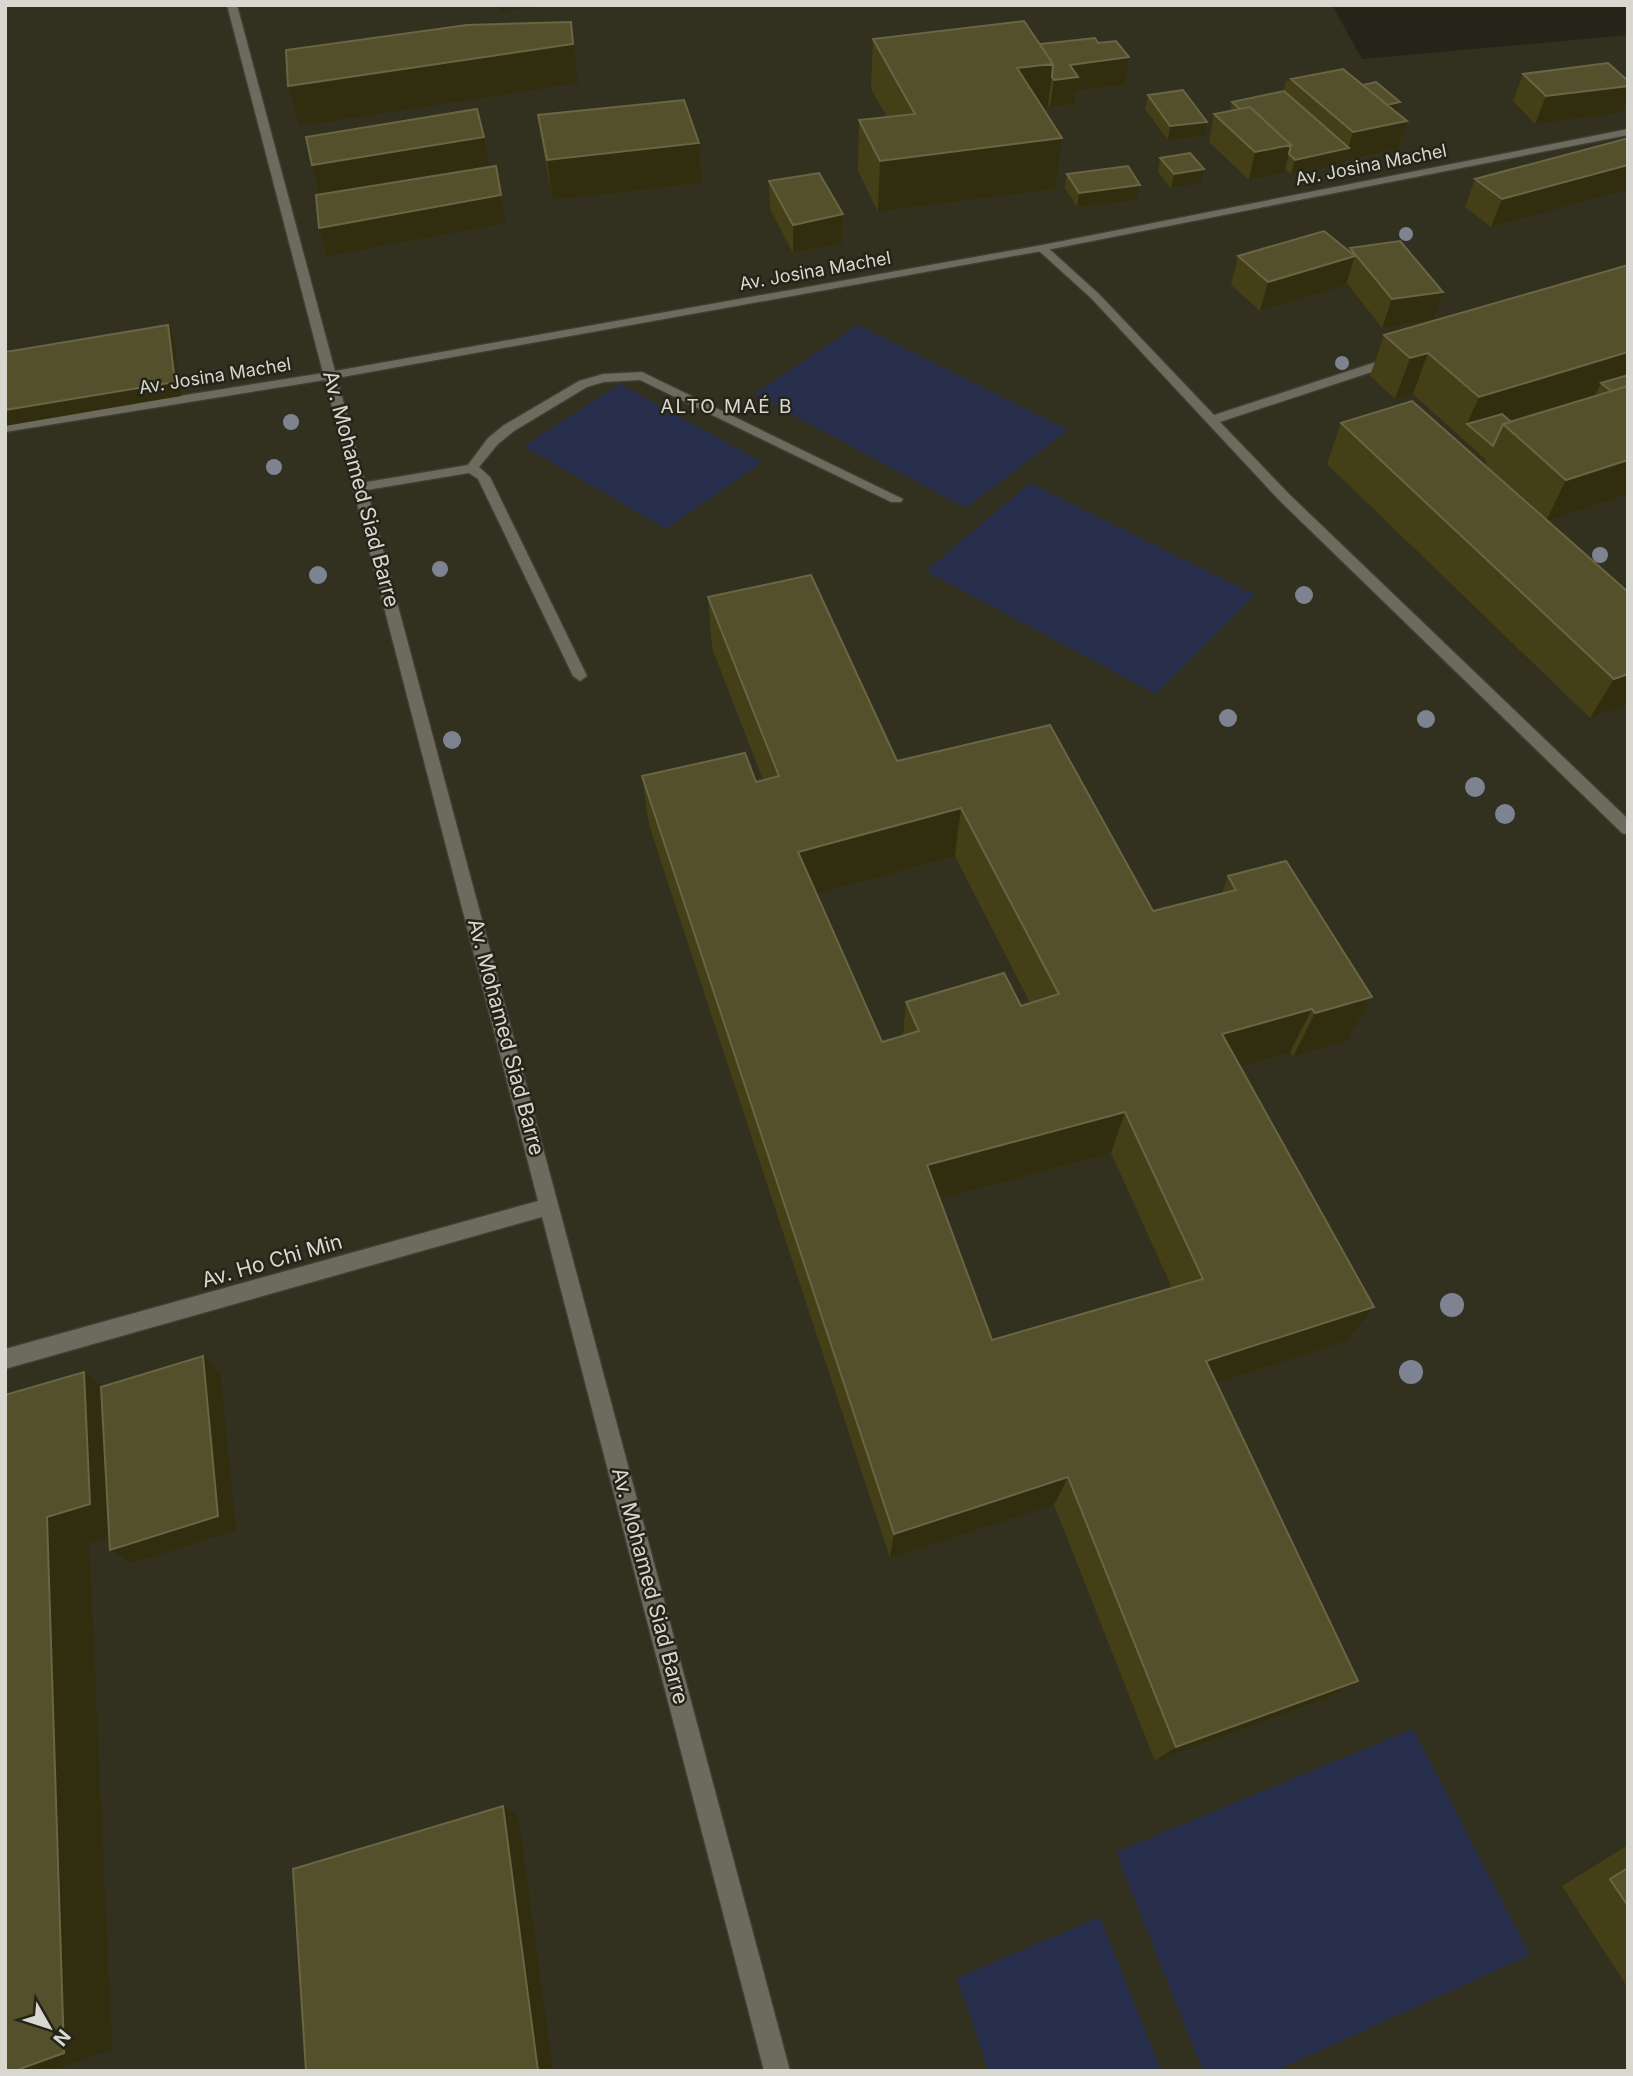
<svg xmlns="http://www.w3.org/2000/svg" width="1633" height="2076" viewBox="0 0 1633 2076" font-family="Inter,sans-serif">
<style>
.built{fill:#32301e}
.green{fill:#282f4c}
.lines{fill:none;stroke-linecap:round;stroke-linejoin:round}
.service-casing{stroke:#3f3e35;stroke-width:3}
.minor-casing{stroke:#3f3e35;stroke-width:3}
.service{fill:#6c6b5d;fill-rule:evenodd}
.minor{fill:#6c6b5d;fill-rule:evenodd}
.tree{fill:#7e8392}
.wall{fill:#443f17;fill-rule:evenodd}
.shaded-wall{fill:#312e0f}
.building{fill:#54502b;stroke:#696545;stroke-width:2;fill-rule:evenodd}
.labels{text-anchor:middle;stroke-width:5;stroke-linejoin:round;paint-order:stroke}
.far-street-label{font-size:18px;fill:#d9d8d0;stroke:#252418}
.far-neighbourhood-label{font-size:19px;letter-spacing:2px;fill:#d9d8d0;stroke:#252418}
.street-label{font-size:21px;fill:#d9d8d0;stroke:#252418}
</style>
<rect width="100%" height="100%" fill="#252418"/>
<path class="built" d="M5,5H1332L1362,59L1628,35V2071H5Z"/>
<path class="green" d="M858,325L1068,430L966,508L754,394Z
M620,384L762,462L666,529L524,446Z
M1030,483L1255,595L1156,694L926,571Z
M1413,1729L1530,1955L1275,2071H1203L1116,1852Z
M1100,1917L1161,2071H989L957,1978Z"/>
<g class="lines">
<g class="service-casing">
<path id="service" d="M1038,246H1046L1099,294L1214,415L1391,357H1399V363L1220,422L1290,495L1628,819V835L1622,833L1280,501L1091,298L1038,250Z
M642,372L903,499L901,502H891L640,380L604,382L587,387L514,431L498,444L479,467L490,477L587,676L580,681L573,676L478,479L469,473L361,491L354,487L361,483L468,465L488,438L504,425L579,381L603,374Z"/>
</g>
<g class="minor-casing">
<path id="minor" d="M227,5H237L335,371L1042,245L1628,129V135L1042,251L337,378L790,2071H764L542,1217L5,1369V1349L538,1201L325,380L5,432V424L323,373Z"/>
</g>
<use href="#service" class="service"/>
<use href="#minor" class="minor"/>
</g>
<g class="tree">
<circle cx="1406" cy="234" r="7"/>
<circle cx="1342" cy="363" r="7"/>
<circle cx="291" cy="422" r="8"/>
<circle cx="274" cy="467" r="8"/>
<circle cx="1600" cy="555" r="8"/>
<circle cx="440" cy="569" r="8"/>
<circle cx="318" cy="575" r="9"/>
<circle cx="1304" cy="595" r="9"/>
<circle cx="1228" cy="718" r="9"/>
<circle cx="1426" cy="719" r="9"/>
<circle cx="452" cy="740" r="9"/>
<circle cx="1475" cy="787" r="10"/>
<circle cx="1505" cy="814" r="10"/>
<circle cx="1452" cy="1305" r="12"/>
<circle cx="1411" cy="1372" r="12"/>
</g>
<path class="wall" d="M873,39L1040,44L1124,85L1076,91L1075,104L1050,107L1049,104L1047,114L1055,189L878,212L858,171L859,120L887,117L871,89Z
M1523,74L1621,113L1535,124L1513,101Z
M1291,80L1363,85L1400,102L1397,113L1407,121L1398,149L1346,160L1345,163L1291,174L1285,168L1284,173L1249,180L1209,142L1214,114L1230,111L1232,102L1283,92L1286,81Z
M1148,95L1205,136L1168,140L1145,109Z
M538,115L699,143L702,183L553,200L544,155Z
M1625,139L1491,227L1465,207L1475,179Z
M1160,158L1201,183L1171,188L1158,172Z
M1067,174L1137,200L1077,207L1065,188Z
M769,181L843,214L842,243L793,253L770,209Z
M1350,248L1433,320L1382,328L1347,283L1346,285L1260,311L1231,285L1238,256L1349,251Z
M1628,265V494L1547,520L1628,704L1590,718L1327,464L1341,423L1485,465L1487,461L1413,394L1395,399L1370,376L1384,335Z
M708,597L897,761L1153,911L1222,894L1228,876L1372,997L1347,1041L1293,1057L1290,1052L1241,1066L1346,1341L1216,1383L1358,1681L1327,1698L1155,1761L1054,1505L890,1558L649,825L642,776L756,782L763,780L712,648ZM955,856L1030,1003L1021,1006L906,1002L903,1036L882,1042L817,894ZM1111,1153L1172,1288L992,1340L939,1199Z
M1628,1845V1988L1562,1886Z"/>
<path class="shaded-wall" d="M499,5H546L500,12Z
M571,22L578,83L300,126L288,86Z
M1129,57L1124,85L1076,91L1075,104L1050,107L1054,80L1070,65Z
M1053,64L1047,114L1011,119L1017,68Z
M1628,86V97L1621,113L1535,124L1546,96Z
M1400,102L1396,116L1377,107Z
M1407,121L1398,149L1346,160L1345,163L1291,174L1295,160L1348,149L1353,132Z
M1207,122L1205,136L1168,140L1170,126Z
M484,137L489,165L319,193L312,165Z
M1062,138L1055,189L878,212L880,161Z
M699,143L702,183L553,200L547,160Z
M1291,145L1284,173L1249,180L1255,152Z
M1628,165V189L1491,227L1502,199Z
M1204,169L1201,183L1171,188L1174,174Z
M1140,185L1137,200L1077,207L1079,193Z
M501,195L506,223L327,256L319,228Z
M843,214L842,243L793,253V225Z
M1355,256L1346,285L1260,311L1268,282Z
M1443,292L1433,320L1382,328L1392,299Z
M168,325L174,339L181,396L5,426V410Z
M1628,352V387L1601,383L1594,397L1478,433L1467,424L1479,397Z
M1428,353L1413,394L1395,399L1410,358Z
M1628,460V494L1546,521L1566,480Z
M1628,674V704L1590,718L1614,679Z
M961,808L955,856L799,899L798,852Z
M1372,997L1347,1041L1293,1057L1315,1013Z
M1312,1009L1290,1052L1204,1077L1222,1034Z
M1125,1112L1111,1153L921,1204L927,1165Z
M1374,1307L1346,1341L1186,1393L1206,1361Z
M203,1356L220,1374L236,1530L132,1563L110,1550Z
M84,1372L122,1404L129,1530L89,1543L112,2049L51,2071H14L47,1517Z
M1068,1477L1054,1505L890,1558L894,1534Z
M1358,1681L1327,1698L1155,1761L1176,1747Z
M503,1806L518,1815L553,2071H538Z"/>
<path class="building" d="M1024,21L1053,64L1017,68L1062,138L880,161L859,120L915,114L873,39Z
M571,22L573,44L288,86L286,50L467,25Z
M1095,38L1098,43L1116,41L1129,57L1070,65L1078,77L1054,80L1052,77L1053,64L1040,44Z
M1608,63L1628,81V86L1546,96L1523,74Z
M1343,69L1407,121L1353,132L1291,79Z
M1376,82L1400,102L1387,105L1363,85Z
M1183,90L1207,122L1170,126L1148,95Z
M1284,91L1349,148L1295,160L1289,154L1291,145L1250,107L1240,109L1232,102Z
M684,100L699,143L547,160L538,115Z
M1250,107L1291,145L1255,152L1214,114Z
M477,109L484,137L312,165L306,137Z
M1625,139L1628,140V165L1502,199L1475,179Z
M1190,153L1204,169L1174,174L1160,158Z
M496,166L501,195L319,228L316,195Z
M1128,166L1140,185L1079,193L1067,174Z
M819,173L843,214L793,225L769,181Z
M1324,231L1355,256L1268,282L1238,256Z
M1400,241L1443,292L1392,299L1350,248Z
M1628,265V352L1479,397L1428,353L1410,358L1384,335Z
M168,325L175,382L5,410V352Z
M1628,375V386L1611,391L1601,383Z
M1628,386V460L1566,480L1503,424Z
M1412,401L1628,592V674L1614,679L1341,423Z
M1502,414L1511,422L1503,424L1493,446L1467,424Z
M811,575L897,761L1050,725L1153,911L1236,890L1228,876L1286,861L1372,997L1315,1013L1312,1009L1222,1034L1374,1307L1206,1361L1358,1681L1176,1747L1068,1477L894,1534L642,776L745,753L756,782L779,776L708,597ZM961,808L1059,994L1021,1006L1004,973L906,1002L919,1031L882,1042L798,852ZM1125,1112L1203,1279L992,1340L927,1165Z
M203,1356L218,1516L110,1550L101,1387Z
M84,1372L90,1504L47,1517L64,2053L14,2071H5V1395Z
M503,1806L538,2071H306L293,1869Z
M1628,1868V1906L1610,1879Z"/>
<g class="labels">
<g class="far-street-label">
<text transform="translate(1371 165) rotate(-11)" y="6">Av. Josina Machel</text>
<text transform="translate(815 271) rotate(-10)" y="6">Av. Josina Machel</text>
<text transform="translate(215 376) rotate(-9)" y="6">Av. Josina Machel</text>
</g>
<g class="far-neighbourhood-label">
<text x="727" y="413">ALTO MAÉ B</text>
</g>
<g class="street-label">
<text transform="translate(361 489) rotate(75)" y="7">Av. Mohamed Siad Barre</text>
<text transform="translate(506 1037) rotate(75)" y="7">Av. Mohamed Siad Barre</text>
<text transform="translate(272 1261) rotate(-16)" y="7">Av. Ho Chi Min</text>
<text transform="translate(650 1586) rotate(75)" y="7">Av. Mohamed Siad Barre</text>
</g>
</g>
<rect width="1633" height="2076" fill="none" stroke="#d9d8d0" stroke-width="14"/>
<g transform="translate(49 2027) rotate(129)" stroke="#252418" stroke-width="5" paint-order="stroke">
<path d="M0-5L12 26L0 18L-12 26Z" fill="#d9d8d0"/>
<text y="-10" font-size="19" font-weight="bold" text-anchor="middle" fill="#d9d8d0">N</text>
</g>
</svg>
